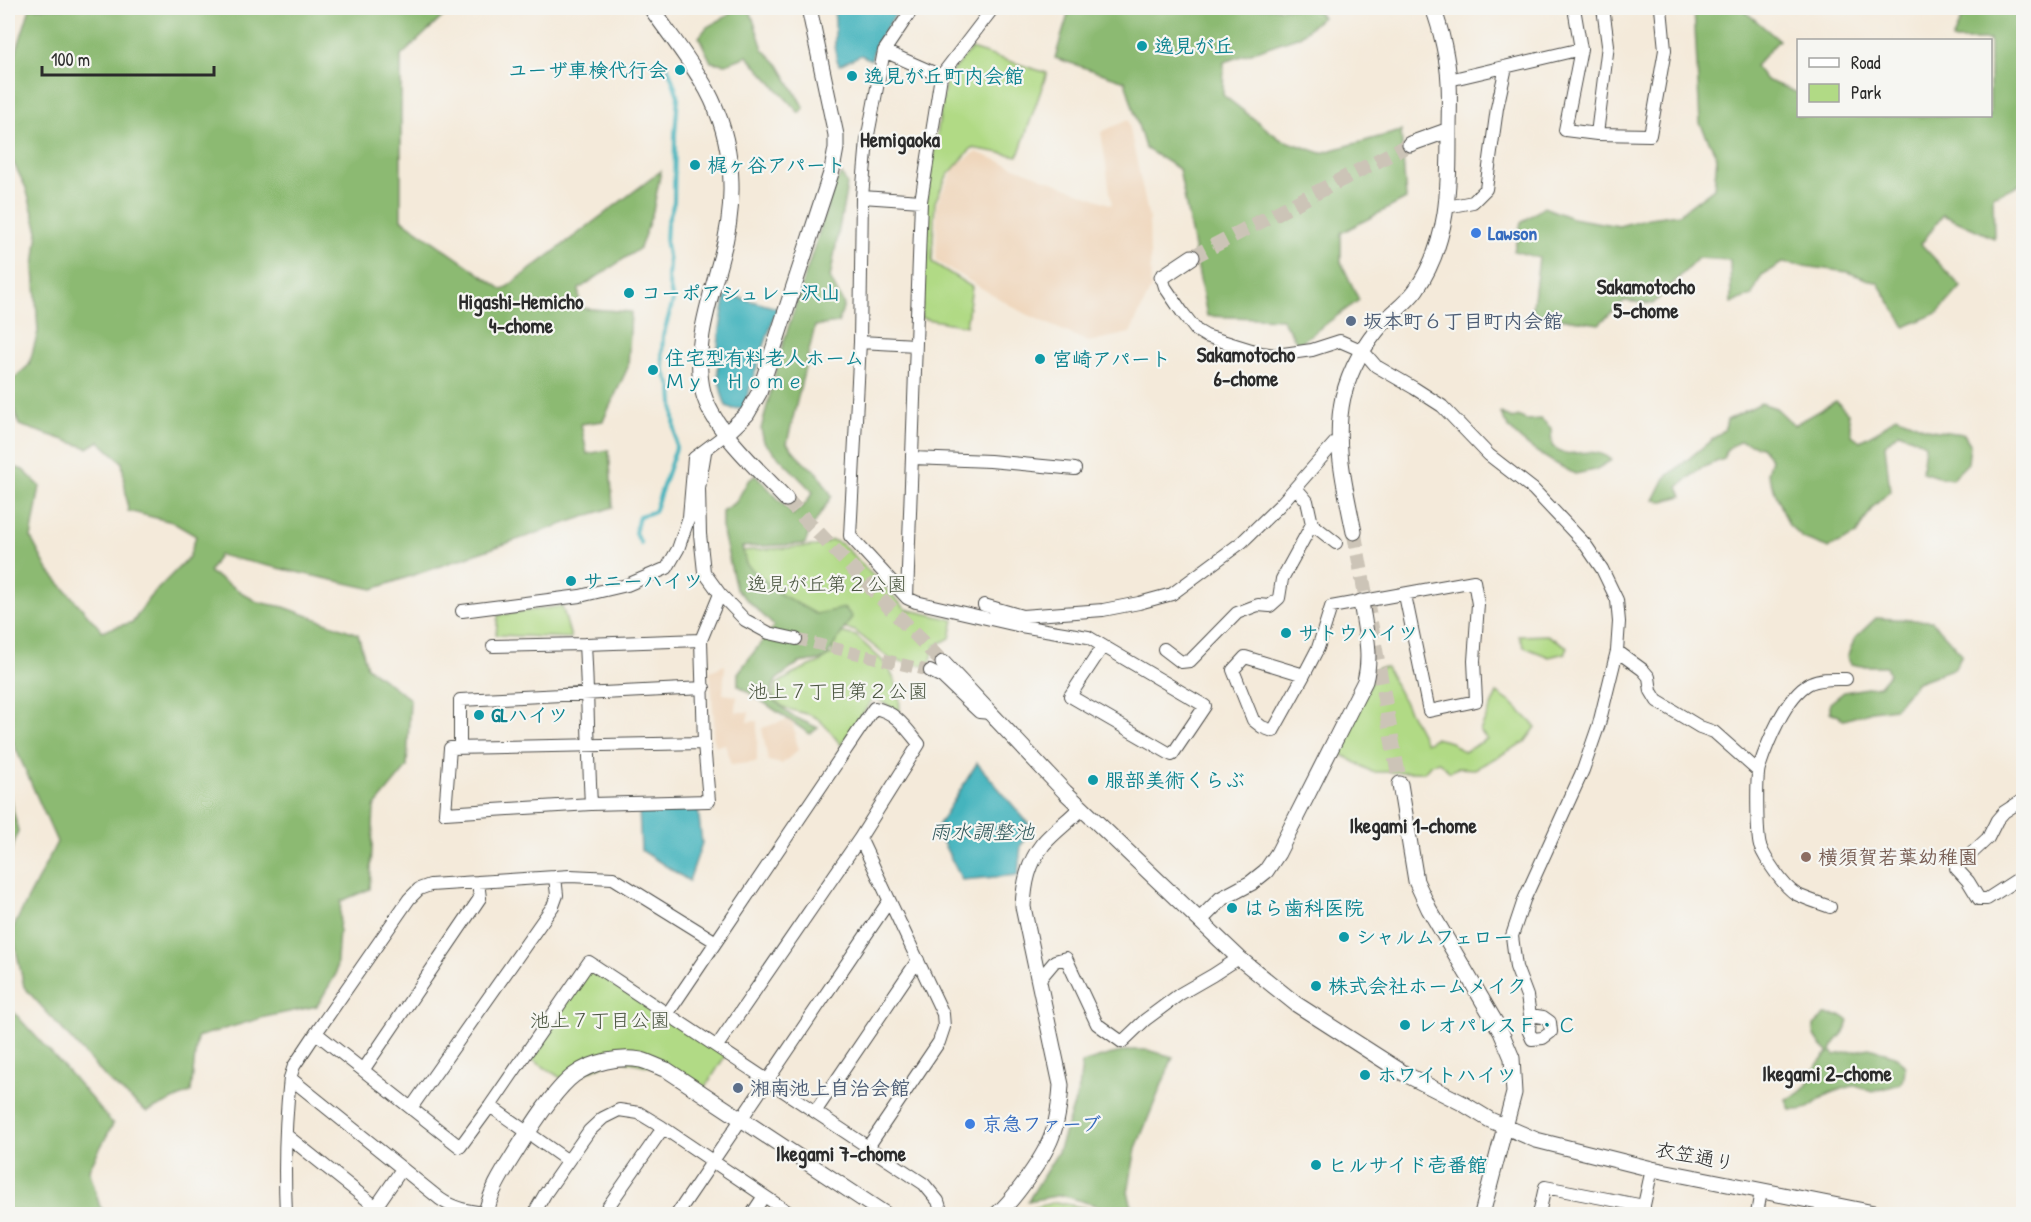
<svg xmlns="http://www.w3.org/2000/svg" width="2031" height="1222" viewBox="0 0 2031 1222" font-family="'Patrick Hand','Klee One',sans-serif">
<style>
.built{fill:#efd6bb}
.green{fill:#b1da85;stroke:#6e8258;stroke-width:1.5}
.forest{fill:#8cba72;stroke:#5c724e;stroke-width:1.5}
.water{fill:#44b4bd;stroke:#387074;stroke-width:1.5}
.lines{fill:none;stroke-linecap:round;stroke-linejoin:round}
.stream{stroke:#44b4bd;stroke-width:4}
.minor-tunnel{stroke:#ccc4b7;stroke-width:12;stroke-dasharray:12 6;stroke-linecap:butt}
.tertiary-tunnel{stroke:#ccc4b7;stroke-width:15;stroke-dasharray:15 8;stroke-linecap:butt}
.minor-casing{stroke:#494845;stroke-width:14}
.tertiary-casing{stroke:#494845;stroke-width:17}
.minor{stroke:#fff;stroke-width:12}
.tertiary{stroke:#fff;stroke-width:15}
.culture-dot{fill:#0f9aa8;stroke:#f6f6f2;stroke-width:2}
.shop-dot{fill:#3f7fe0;stroke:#f6f6f2;stroke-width:2}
.service-dot{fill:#5c6f8a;stroke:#f6f6f2;stroke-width:2}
.education-dot{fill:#8d6e63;stroke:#f6f6f2;stroke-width:2}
.labels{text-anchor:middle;stroke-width:4.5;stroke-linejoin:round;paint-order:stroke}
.culture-label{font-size:20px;font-weight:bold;fill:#0d838f;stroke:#f6f6f2;text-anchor:start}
.shop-label{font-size:20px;font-weight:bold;fill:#366cbe;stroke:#f6f6f2;text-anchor:start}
.service-label{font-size:20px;font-weight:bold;fill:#4e5e75;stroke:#f6f6f2;text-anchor:start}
.park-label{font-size:20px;fill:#4c5742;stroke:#f6f6f2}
.education-label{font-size:20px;font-weight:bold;fill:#785e54;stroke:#f6f6f2;text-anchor:start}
.street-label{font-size:20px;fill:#2b2b2b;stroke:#f6f6f2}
.neighbourhood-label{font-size:21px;font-weight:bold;fill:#2b2b2b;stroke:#f6f6f2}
.water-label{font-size:21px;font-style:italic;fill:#345b5e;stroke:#f6f6f2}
</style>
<rect width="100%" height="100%" fill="#f6f6f2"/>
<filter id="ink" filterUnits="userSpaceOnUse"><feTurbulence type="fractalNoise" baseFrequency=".0167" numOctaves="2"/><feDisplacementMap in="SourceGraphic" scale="12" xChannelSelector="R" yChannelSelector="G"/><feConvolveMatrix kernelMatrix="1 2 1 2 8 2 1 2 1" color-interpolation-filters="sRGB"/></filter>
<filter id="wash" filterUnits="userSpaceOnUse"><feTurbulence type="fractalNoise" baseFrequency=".008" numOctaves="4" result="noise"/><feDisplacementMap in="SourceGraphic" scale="24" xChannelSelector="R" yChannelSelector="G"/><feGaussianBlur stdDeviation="1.35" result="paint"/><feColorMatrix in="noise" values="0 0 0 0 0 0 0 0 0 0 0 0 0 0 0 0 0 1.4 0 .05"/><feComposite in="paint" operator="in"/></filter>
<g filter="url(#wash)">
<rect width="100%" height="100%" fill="#f4eada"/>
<path class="built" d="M1128,120L1149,219L1151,288L1130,333L1088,342L1020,311L936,261L937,202L956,165L976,152L1112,205L1101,132Z
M725,665L723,694L737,696L736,712H749L747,722L757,721V762L731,765L725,744L716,746L713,737L714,723L710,671Z
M792,718L798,750L782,764L768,761L762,728Z"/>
<path class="green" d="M971,49L1047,73L1018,156L972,148L947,176L935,202L932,262L972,287L966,326L921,318L924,217L946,78Z
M832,540L842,544L906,609L954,620L950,638L935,646L929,667L890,659L855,631L818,623L764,595L739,551L816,546Z
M562,606L571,638L496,635L498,615Z
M840,632L856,636L888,666L899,691L900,713L874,697L841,745C834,737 827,726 818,719C803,708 783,716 773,695L777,684L798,671L820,662L833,653V638Z
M1547,635L1568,647L1565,653L1549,657L1524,647L1519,636Z
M1386,667L1426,743L1435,738L1451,742L1464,752L1487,739L1480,731L1497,693L1513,704L1536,727L1525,742L1475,769L1457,768L1450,772L1439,762L1431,764L1424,772H1372L1339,753L1377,668Z
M589,962L727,1053L702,1093L667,1070L615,1059L567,1082L525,1055Z
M1056,1202L1086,1208L1093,1214H1026L1033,1208Z"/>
<path class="forest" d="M30,8H452L401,56V219L503,290L661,171L653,211L640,248L579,289V308L631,312L628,367L603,421L581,424L587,454L609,450L613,507L373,589L219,555L209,572L257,602L284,607L358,634L367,667L410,699L407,767L374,807L370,889L341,901L336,974L317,1006L265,1017L197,1037L191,1092L147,1112L108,1080L24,987L12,930L57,842L8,731V465L23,470L40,486L31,538L48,570L102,631L133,622L149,598L189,557L196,536L172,522L128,511L122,462L99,441L88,448L19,425L8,384L29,365L38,332L34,267L38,231L26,188L8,152V78Z
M732,8H751L750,10L763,49L779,65L804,108L799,113L747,56L726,64L711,62L699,37L707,27L729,15Z
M1070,8H1314L1322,17L1300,36L1224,62L1223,95L1280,139L1321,153L1401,131L1406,199L1341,233V262L1359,300L1298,344L1282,319L1207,316L1179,169L1145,148L1125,81L1055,58Z
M1694,8H1745L1747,13L1779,40L1755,66L1766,80L1798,93V116H1990V40H1952L1966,8H2023V183L1993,196L1994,238L1943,215L1921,244L1961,287L1939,312L1905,327L1878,283L1847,272L1782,263L1762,275L1752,295L1731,303L1730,260L1698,258L1653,304L1624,301L1599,324L1532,314L1539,258L1514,251L1521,223L1544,207L1572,218L1619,226L1649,218L1679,214L1714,188L1717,157L1700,123Z
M842,174L847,185L830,278L844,305L838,323L815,326L787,443L803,462L817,472L832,496L810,530L805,544L742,547L746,564L780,594L816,614L845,608L852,617L825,659L799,663L776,680L770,695L790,715L818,728L810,734L738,685V673L774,626L736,589L722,528V511L736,502L748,481L756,475L793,515L806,503L813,492L764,442L761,429L783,344L835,183Z
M1836,401L1848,413L1852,435L1860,441L1880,430L1896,416L1931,430L1964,434L1970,444L1968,463L1952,479L1938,477L1922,472L1925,444L1899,432L1885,445L1890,491L1872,508L1856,535L1829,548L1803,538L1789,525L1767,473L1771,459L1761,447L1740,441L1727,449L1724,459L1701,468L1678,487L1682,496L1664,501L1654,500L1665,478L1725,429L1727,420L1761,403L1776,408L1794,425Z
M1501,413L1512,419L1518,416L1526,420L1541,419L1551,428L1552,446L1565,454C1582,453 1597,448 1612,460L1595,470L1575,474C1552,462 1510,440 1501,413Z
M1876,618L1932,621L1962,654L1955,668L1917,682L1895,708L1872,711L1845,720L1830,712V703L1844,692L1879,686L1889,674L1886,666H1861L1851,664L1847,657L1855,638Z
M8,788L18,831L8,862Z
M8,1006L71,1075L113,1124L89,1169L100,1207L108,1214H8Z
M1825,1015L1842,1016L1849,1021C1845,1037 1834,1039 1831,1051L1835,1055L1869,1048L1898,1057L1905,1067L1904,1077L1900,1084L1872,1092L1856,1085C1847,1088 1836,1090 1828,1094C1811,1104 1813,1111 1790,1110L1786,1099C1816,1091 1809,1064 1829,1053C1820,1045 1813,1038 1814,1025Z
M1131,1050H1148L1173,1057L1136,1148L1128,1192L1134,1214H1100L1098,1206L1062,1195L1028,1201L1058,1152L1079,1089L1082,1063L1108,1055Z"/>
<path class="water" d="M833,8H900L876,43L871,60L861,55L839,65C830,46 839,26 833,8Z
M726,294L777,308L743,408L733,409L726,406C711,370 719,332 726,294Z
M977,763L1034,830L1021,845L1018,875L962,880L936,829Z
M639,809H698L702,843L689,881L641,850Z"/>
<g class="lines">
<path class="stream" d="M641,543L635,533L639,516L654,512L676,448L672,388L664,371L662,354L663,336L673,301L668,279L669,262L666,244L667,224L674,202L675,134L678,96L667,65"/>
</g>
</g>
<g filter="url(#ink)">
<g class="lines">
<path class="minor-tunnel" d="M796,639L930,671"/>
<path class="tertiary-tunnel" d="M1192,257L1410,144
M786,499L943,663
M1354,532L1400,784"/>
<g class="minor-casing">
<path id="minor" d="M913,8L884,51L867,140L862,197L860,342L850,536L907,598L916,602L1021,626L1088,637L1103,646
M1581,49L1565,130L1597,134L1650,135L1665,50L1661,8
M884,51L941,76
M1449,80L1581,49L1574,8
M1597,134L1608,45L1603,8
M862,197L921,201
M1447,207L1473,202L1486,189L1497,108L1506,67
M1162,277L1165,287L1182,312L1196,330L1206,336L1261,353L1276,355L1312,350L1340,341L1363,351L1376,366L1414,388L1442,406L1489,455L1533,489L1585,544L1602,569L1617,600L1619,622L1617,651L1599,724L1583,770L1524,900L1512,936L1516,967L1527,996L1530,1015L1543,1017L1550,1022L1551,1032L1543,1038L1532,1039L1529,1032L1530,1015
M860,342L916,345
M705,452L699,488L700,534L704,572L720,594L745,620L769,633L796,639
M912,458L990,461L1075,469
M1296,488L1307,501L1312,524L1336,543
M907,598L921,201L941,76L993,8
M984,605L1022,616L1103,610L1139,603L1172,594L1242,542L1280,505L1338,439
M462,611L580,596L627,585L667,568L678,549L689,517L694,458L726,434
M493,646L585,644
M1103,646L1205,706L1172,755L1070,696Z
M1164,649L1181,662L1190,661L1237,613L1258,605L1270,606L1279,598L1282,579L1312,524
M1617,651L1643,670L1649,677L1651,691L1657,701L1700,727L1714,732L1758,771
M930,671L942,677L979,712L991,713
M1304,675L1273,731L1262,727L1253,720L1233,670L1245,657L1304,675L1318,648L1331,607L1474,581L1478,604L1474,661L1476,701L1429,711L1405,595
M704,743L450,748L445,813L591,804L709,801L704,743L701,640L720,594
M460,748V700L704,688
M2024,799L2004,812L1997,820L1988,838L1956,868L1968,881L1979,899H1987L2024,875
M591,804C588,750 588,697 585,644L701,640
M1830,907C1819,903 1806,899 1796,894C1784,887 1765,859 1760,846C1757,836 1756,779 1759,768C1767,744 1786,695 1810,683C1821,678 1834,679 1846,679
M1039,980L1055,961L1066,958L1097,1024L1122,1042L1145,1020L1180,994L1213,975L1239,958
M668,1013L716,942
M316,1033L460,1147L490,1106
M717,1046L860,838
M364,1069L480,898L478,882
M411,1108L553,906L557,895L555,877
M815,1112L918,960
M286,1135L385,1214
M868,1147L924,1184L938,1201L942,1214
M486,1213C469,1211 454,1209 440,1199L290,1078L294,1066L316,1033L409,899L419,889L430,885L570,876L613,878L716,942L874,708C895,711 906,728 919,744L860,838L943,1014L944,1027L939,1042L868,1147L589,962L490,1106L568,1161
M286,1214C284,1169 285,1123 290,1078
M371,1214L402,1169
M538,1214L537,1208L545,1194L589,1131L603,1118L619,1110L639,1113L662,1127L791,1214
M603,1214L663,1128
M677,1214L889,901
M752,1214L764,1196
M1539,1214L1545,1187L1644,1206
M1642,1214L1652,1169
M1757,1214L1761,1191"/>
</g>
<g class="tertiary-casing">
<path id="tertiary" d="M651,8C670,35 691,61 707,90C735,142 737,203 721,258C710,300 692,348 703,392C712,429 760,471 786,499
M1410,144L1449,130
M1162,277L1192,257
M726,434L747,414L759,393L832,170L836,148V135L809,8
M1354,532C1345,487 1333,443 1343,397C1350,370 1365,343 1384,322C1395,311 1407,302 1416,290C1449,242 1449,188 1449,133C1449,116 1450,99 1449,83C1448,60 1441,29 1433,8
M943,663L1065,792L1239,958L1296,1004L1405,1074L1462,1103L1490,1120L1536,1140L1652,1169L1879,1214
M1400,784L1416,881L1429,909L1501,1032L1512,1058L1514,1093L1482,1214
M1200,920L1221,899L1251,883L1266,871L1278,853L1365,681C1372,655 1365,629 1361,602
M486,1214C490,1190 505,1169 518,1148C531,1127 554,1090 574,1075C592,1062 619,1056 641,1060C649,1062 658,1067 667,1070L885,1214
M997,1214C1008,1205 1016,1194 1024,1183C1051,1146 1058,1130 1061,1085L1023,907C1024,884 1028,863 1043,844C1054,831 1069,821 1081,808"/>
</g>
<use href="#minor" class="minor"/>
<use href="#tertiary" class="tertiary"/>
</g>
</g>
<g class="culture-dot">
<circle cx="1142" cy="46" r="6"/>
<circle cx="680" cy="70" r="6"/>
<circle cx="852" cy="76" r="6"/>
<circle cx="695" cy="165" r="6"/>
<circle cx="629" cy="293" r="6"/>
<circle cx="1040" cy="359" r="6"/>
<circle cx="653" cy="370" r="6"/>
<circle cx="571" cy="581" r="6"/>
<circle cx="1286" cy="633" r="6"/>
<circle cx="479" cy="715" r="6"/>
<circle cx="1093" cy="780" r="6"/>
<circle cx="1232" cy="908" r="6"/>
<circle cx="1344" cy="937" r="6"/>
<circle cx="1316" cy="986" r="6"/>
<circle cx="1405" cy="1025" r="6"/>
<circle cx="1365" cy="1075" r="6"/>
<circle cx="1316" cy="1165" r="6"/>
</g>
<g class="shop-dot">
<circle cx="1476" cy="233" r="6"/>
<circle cx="970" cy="1124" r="6"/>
</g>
<g class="service-dot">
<circle cx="1351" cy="321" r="6"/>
<circle cx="738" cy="1088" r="6"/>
</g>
<circle class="education-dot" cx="1806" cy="857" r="6"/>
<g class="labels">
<g class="culture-label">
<text x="1154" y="53">逸見が丘</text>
<text x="668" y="77" text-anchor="end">ユーザ車検代行会</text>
<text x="864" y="83">逸見が丘町内会館</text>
<text x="707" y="172">梶ヶ谷アパート</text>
<text x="641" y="300">コーポアシュレー沢山</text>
<text x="665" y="365">住宅型有料老人ホーム<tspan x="665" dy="23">Ｍｙ・Ｈｏｍｅ</tspan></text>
<text x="1052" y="366">宮崎アパート</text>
<text x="583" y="588">サニーハイツ</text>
<text x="1298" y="640">サトウハイツ</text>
<text x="491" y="722">GLハイツ</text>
<text x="1105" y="787">服部美術くらぶ</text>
<text x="1244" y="915">はら歯科医院</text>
<text x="1356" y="944">シャルムフェロー</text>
<text x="1328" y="993">株式会社ホームメイク</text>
<text x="1417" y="1032">レオパレスＦ・Ｃ</text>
<text x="1377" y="1082">ホワイトハイツ</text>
<text x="1328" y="1172">ヒルサイド壱番館</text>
</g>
<g class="shop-label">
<text x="1488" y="240">Lawson</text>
<text x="982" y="1131">京急ファーブ</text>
</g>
<g class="service-label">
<text x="1363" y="328">坂本町６丁目町内会館</text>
<text x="750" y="1095">湘南池上自治会館</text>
</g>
<g class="park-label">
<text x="827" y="591">逸見が丘第２公園</text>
<text x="838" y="698">池上７丁目第２公園</text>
<text x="600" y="1027">池上７丁目公園</text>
</g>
<g class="education-label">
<text x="1818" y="864">横須賀若葉幼稚園</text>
</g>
<g class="street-label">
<text transform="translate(1695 1156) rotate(11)" y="7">衣笠通り</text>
</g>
<g class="neighbourhood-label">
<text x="900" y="147">Hemigaoka</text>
<text x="1646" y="294">Sakamotocho<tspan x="1646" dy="24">5-chome</tspan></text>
<text x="521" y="309">Higashi-Hemicho<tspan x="521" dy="24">4-chome</tspan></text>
<text x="1246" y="362">Sakamotocho<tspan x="1246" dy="24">6-chome</tspan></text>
<text x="1413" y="833">Ikegami 1-chome</text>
<text x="1827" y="1081">Ikegami 2-chome</text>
<text x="841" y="1161">Ikegami 7-chome</text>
</g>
<g class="water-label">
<text x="982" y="839">雨水調整池</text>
</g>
</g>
<rect width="2031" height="1222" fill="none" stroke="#f6f6f2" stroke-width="30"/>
<rect x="1797" y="39" width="195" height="78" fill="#f6f6f2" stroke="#a5a5a2" stroke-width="1.5"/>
<rect x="1809" y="58" width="30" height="9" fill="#ffffff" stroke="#a5a5a2" stroke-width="1.5"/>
<text x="1851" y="69" font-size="18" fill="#2b2b2b">Road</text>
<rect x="1809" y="84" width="30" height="18" fill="#b1da85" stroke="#a5a5a2" stroke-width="1.5"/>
<text x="1851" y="99" font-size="18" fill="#2b2b2b">Park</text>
<path d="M42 66v9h172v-9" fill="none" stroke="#2b2b2b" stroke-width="3"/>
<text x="51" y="66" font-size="18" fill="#2b2b2b" stroke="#f6f6f2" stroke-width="4.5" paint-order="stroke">100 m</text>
</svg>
